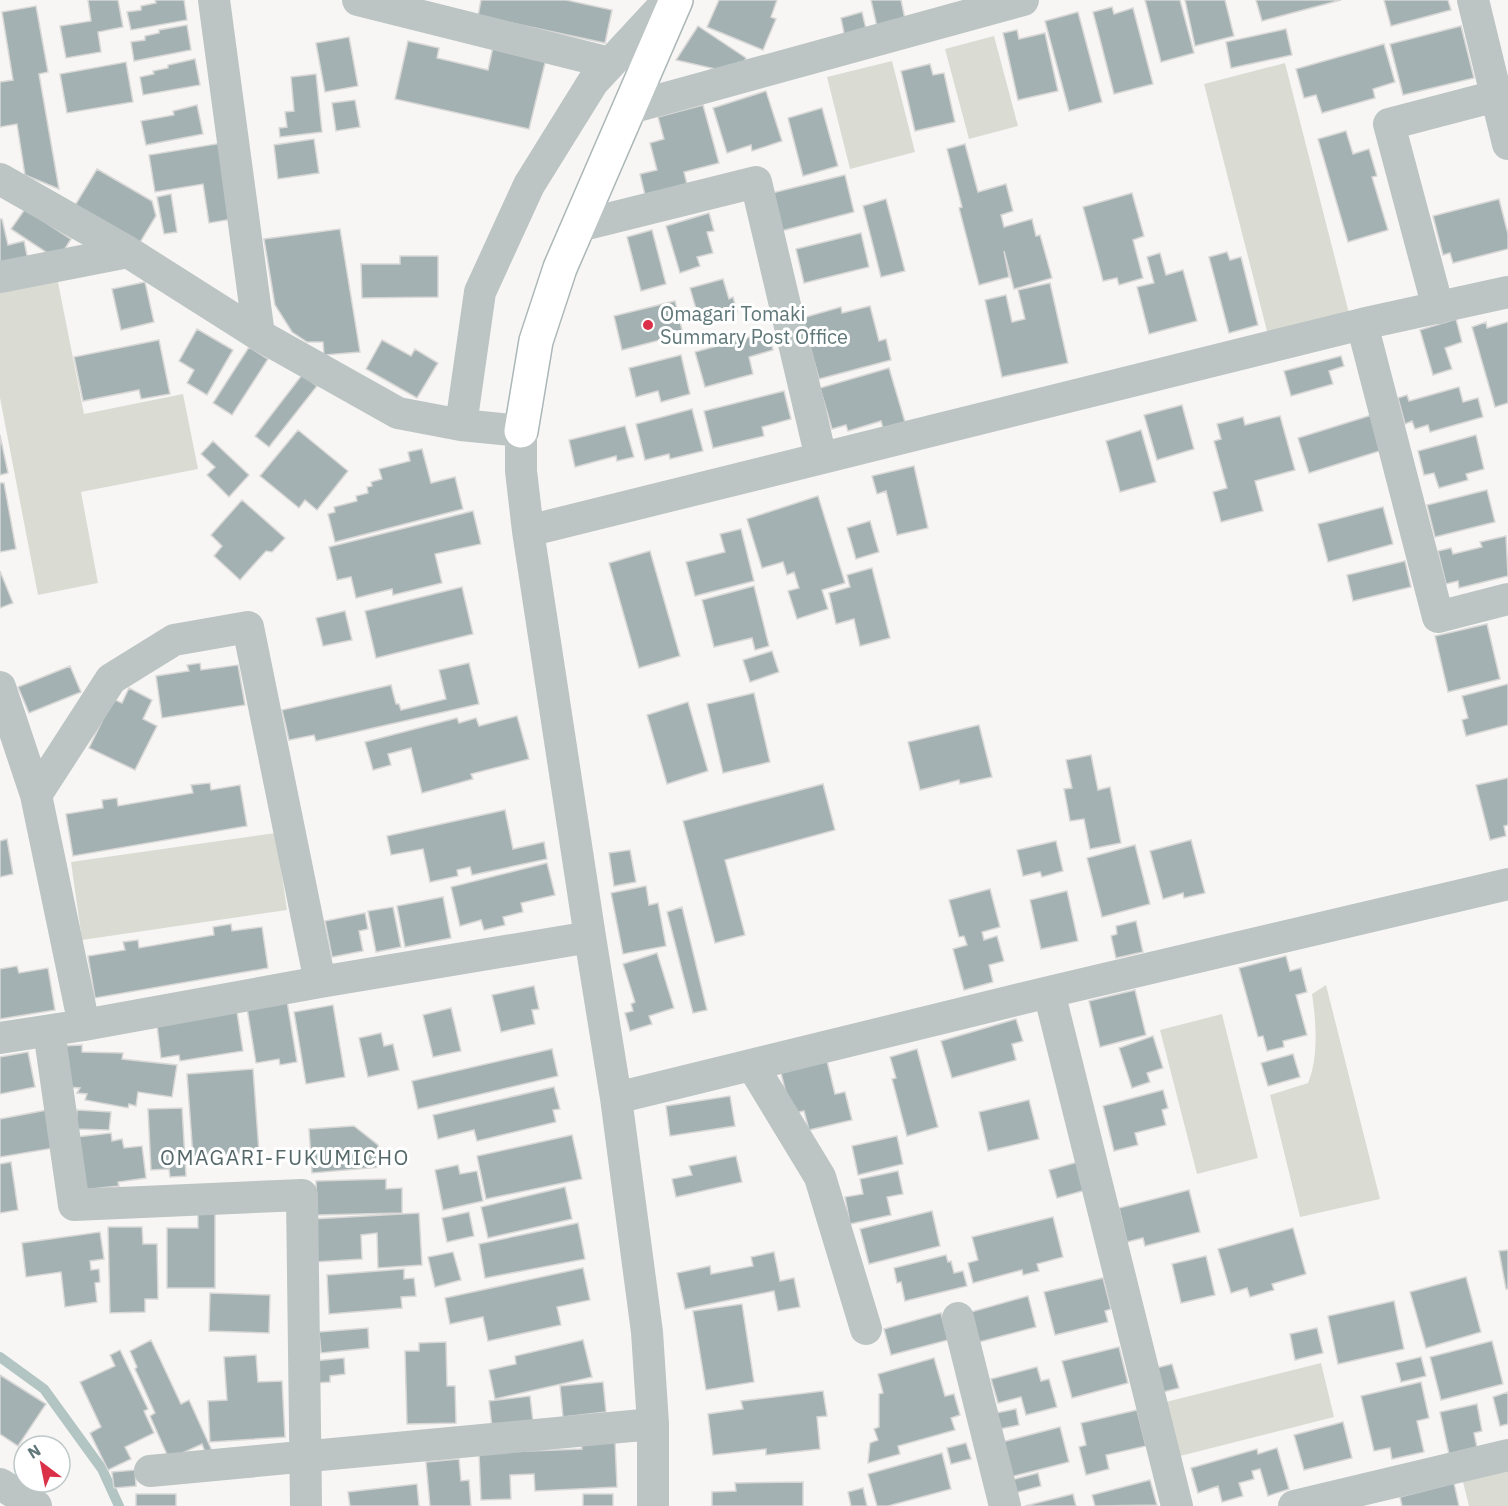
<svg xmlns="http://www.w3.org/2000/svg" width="1508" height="1506" viewBox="0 0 1508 1506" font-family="'IBM Plex Sans',sans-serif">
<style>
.green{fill:#dadcd4}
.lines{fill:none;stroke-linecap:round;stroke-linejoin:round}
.stream{stroke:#b3c5c3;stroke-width:10}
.building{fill:#a3b1b2;stroke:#d9d8d7;stroke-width:1.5}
.secondary-casing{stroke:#acb7b8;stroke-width:36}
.street{stroke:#bcc4c4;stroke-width:32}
.secondary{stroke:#fff;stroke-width:33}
.poi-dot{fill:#db3148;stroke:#fff;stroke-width:2}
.labels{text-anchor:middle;stroke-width:6;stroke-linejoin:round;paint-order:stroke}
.poi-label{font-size:20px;fill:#5f7778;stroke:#fff;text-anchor:start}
.neighbourhood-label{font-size:21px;letter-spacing:1.5px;fill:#556869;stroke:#fff}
</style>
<rect width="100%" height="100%" fill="#f7f6f4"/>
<path class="green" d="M994,36L1018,126L969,139L945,49Z
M892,61L915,152L850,169L827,77Z
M1285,63L1350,317L1269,339L1204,84Z
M57,277L84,414L183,394L198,469L81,492L98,583L38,595L0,398V289Z
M276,833L287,910L82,940L71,862Z
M1326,985L1380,1199L1300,1217L1270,1095L1308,1083C1319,1057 1316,1021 1312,994Z
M1222,1014L1258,1158L1197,1174L1160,1030Z
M1321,1363L1334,1417L1180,1456L1166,1402Z
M1508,1466V1506H1469L1462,1478Z"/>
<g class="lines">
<path class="stream" d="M0,1357L44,1389L102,1469L119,1506"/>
</g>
<path class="building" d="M88,0H118L123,27L98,32L101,52L66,58L60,26L91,21Z
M155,0H184L187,20L131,30L127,12L141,10V6L156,3Z
M481,0H566L612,10L605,43L478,16Z
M719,0H777L771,17L776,19L763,50L707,27Z
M871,0H901L906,24L878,31Z
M1145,0H1180L1194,53L1161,62Z
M1185,0H1225L1234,36L1195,46Z
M1256,0H1341L1262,21Z
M1384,0H1448L1451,10L1391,26Z
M36,6L48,72L39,74L59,189L25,175L17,124L0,127V82L13,80L2,12Z
M1112,7L1114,14L1133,8L1153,84L1114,94L1093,12Z
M862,12L867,33L845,38L841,18Z
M1078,12L1102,102L1069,111L1045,21Z
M187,25L191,50L134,61L131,42L145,40V36L159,33V30Z
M698,26L746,58L737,74L676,60Z
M1461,26L1474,78L1403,95L1390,44Z
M1286,29L1292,55L1231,68L1226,42Z
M1017,30L1019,39L1045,33L1058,91L1018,100L1003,33Z
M349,37L358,86L325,92L316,43Z
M408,41L439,48L437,58L488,70L493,47L546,59L529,129L395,99Z
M1384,44L1395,82L1373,89L1375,98L1322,113L1316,95L1304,98L1296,69Z
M195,59L200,85L143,95L140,77L154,74L153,71L168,68V65Z
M126,62L133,102L67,113L60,74Z
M930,64L933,75L944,73L955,122L915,131L901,71Z
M316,74L322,132L280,137L279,128L287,127L285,112L294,111L291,77Z
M766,91L782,141L752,151L751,145L727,153L713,108Z
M355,100L360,127L336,131L332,103Z
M197,105L203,134L146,145L141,121L174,115L173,111Z
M703,105L719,163L684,172L687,184L645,195L640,174L657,170L650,143L664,139L658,117Z
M822,108L838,166L803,176L788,118Z
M1346,131L1353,154L1369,149L1377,176L1372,177L1388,230L1348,242L1318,139Z
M314,139L319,173L278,179L274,145Z
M222,143L233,219L209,223L203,184L155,192L149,155Z
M965,144L978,192L1006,184L1013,211L1001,215L1004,227L1032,219L1036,236L1040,235L1052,278L1014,289L1004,251L1009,277L979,285L959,208L962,207L947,149Z
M97,169L152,201L156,216L139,244L74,207Z
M845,175L854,212L781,231L772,193Z
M1132,193L1144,236L1133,240L1143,278L1119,285L1117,278L1103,281L1083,207Z
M171,194L177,232L164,234L157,197Z
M886,199L905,271L881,277L863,206Z
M1499,199L1508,234V249L1453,263L1450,253L1443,255L1433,216Z
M25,209L71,239L58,260L11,229Z
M709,213L714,231L707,232L713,253L697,257L700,266L680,273L666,226Z
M0,219H2L8,245L24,241L28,260L0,267Z
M340,229L360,352L324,355L323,342H307L292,332L275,305L264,239Z
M652,230L666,284L641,291L627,237Z
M861,233L869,267L804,283L796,249Z
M1227,252L1230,260L1241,257L1258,325L1229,333L1209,257Z
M1160,253L1166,275L1183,270L1197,321L1149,334L1137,287L1154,283L1147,257Z
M400,256H438V297L362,298L361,264H400Z
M723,279L729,299L733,297L737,312L700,323L690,288Z
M145,282L154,322L121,330L112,289Z
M1050,283L1068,363L1002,377L985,300L1006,295L1012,322L1025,319L1018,290Z
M675,301L683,334L622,350L614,316Z
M870,306L879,341L886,339L891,360L819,379L802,318L841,307L842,313Z
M1456,319L1462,342L1445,348L1452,369L1433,375L1420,330Z
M1486,322L1487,328L1508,322V403L1495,407L1472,327Z
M197,329L233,350L207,395L187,383L194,370L179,361Z
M768,332L773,350L749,357L753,374L705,387L695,352Z
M159,340L170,394L141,399L139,390L83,401L74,357Z
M382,340L411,356L415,349L438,363L417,398L366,369Z
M249,347L268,359L232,415L213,403Z
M681,355L690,394L661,402L658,391L636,397L629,368Z
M1341,356L1344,366L1329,371L1333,384L1291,396L1284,371Z
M889,368L905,422L883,428L881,421L848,431L846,425L832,429L820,388Z
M302,375L317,386L269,447L255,436Z
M1459,387L1463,402L1478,398L1483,417L1430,432L1428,425L1415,429L1412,421L1405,424L1398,398L1407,395L1409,401Z
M784,391L791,419L762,427L764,436L713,448L704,411Z
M1182,405L1194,449L1157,460L1144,415Z
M692,409L703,451L670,459L669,454L645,460L636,424Z
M1375,414L1386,449L1309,473L1298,438Z
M1280,416L1295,470L1255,481L1263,511L1221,522L1213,492L1227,488L1214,441L1221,439L1217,424L1243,417L1245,425Z
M625,426L634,457L617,461L616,456L575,467L569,440Z
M298,430L348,471L317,510L305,500L299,508L260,476Z
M1141,430L1156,482L1120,492L1106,441Z
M0,435L8,473L0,475Z
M1476,435L1484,469L1466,474L1468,480L1439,488L1434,473L1424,475L1418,451Z
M213,441L249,475L229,497L207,475L215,467L201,454Z
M422,449L431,483L455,477L463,509L335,542L328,514L335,512L334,507L357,501L356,496L368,493L367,487L372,486L371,482L382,479L379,469L410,461L408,452Z
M914,466L928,528L897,535L886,491L877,494L872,476Z
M0,483H4L16,549L0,552Z
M1487,490L1495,522L1435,537L1427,505Z
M818,496L845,583L822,590L828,609L797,619L788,591L799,588L794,572L787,575L783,562L762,568L747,519Z
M242,500L285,538L272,552L266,551L240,580L214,556L222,546L211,535Z
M1383,507L1393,544L1328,562L1318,524Z
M473,511L481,544L435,554L442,583L393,595L392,589L356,598L351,577L337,580L329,547Z
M870,521L879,552L856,559L847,528Z
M741,529L754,581L695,596L686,562L725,552L720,534Z
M1506,536L1508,576L1459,588L1458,581L1446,584L1438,551L1451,548L1453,554L1482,547L1480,542Z
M650,551L680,656L639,668L609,563Z
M1405,561L1411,587L1353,601L1347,575Z
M872,568L890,638L860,646L854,619L836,624L829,593L850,587L847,575Z
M0,571L13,603L0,608Z
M754,586L769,646L755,650L752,638L714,647L702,600Z
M462,587L473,634L376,658L365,611Z
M345,611L352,640L323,646L316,618Z
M1487,624L1500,679L1448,692L1435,636Z
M772,651L779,672L750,682L743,660Z
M200,663L201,670L238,665L245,705L162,718L156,676L189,671L187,665Z
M469,663L479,704L316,741L314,735L289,740L282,710L391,685L396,704H399L401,710L446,699L439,670Z
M70,666L81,692L29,713L18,687Z
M1508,684V725L1466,736L1462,720L1468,718L1462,696Z
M129,688L152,700L143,719L157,726L135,770L89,748L113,699L122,703Z
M754,693L770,762L723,773L707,704Z
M688,702L708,771L667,784L647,715Z
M517,716L529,759L471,774L473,779L422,793L411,748L388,754L391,765L373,770L365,742L457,718L459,723L476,718L479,726Z
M979,725L992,777L960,784L959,780L920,790L908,742Z
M1091,755L1098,790L1110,787L1121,843L1090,849L1084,819L1070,821L1064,789L1072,788L1066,760Z
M1508,778V825L1504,826L1506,836L1490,840L1476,785Z
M210,783L211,790L240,785L247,826L73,856L66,814L103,808L102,800L117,798L118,806L193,793L191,785Z
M823,784L835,830L725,860L745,935L715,943L683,821Z
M505,810L513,849L544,842L547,859L472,875L470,867L457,870L458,876L430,882L423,849L391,855L387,836Z
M7,839L13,874L0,877V841Z
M1191,840L1205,893L1184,898L1183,893L1163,899L1150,851Z
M1056,841L1063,871L1042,877L1040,872L1023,876L1017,850Z
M1135,845L1150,904L1102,917L1087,858Z
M630,850L636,882L614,886L609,853Z
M547,863L555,895L521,903L523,912L503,917L505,925L484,930L481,920L460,926L451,887Z
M646,886L649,905L658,903L666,946L623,954L611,893Z
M990,889L1000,927L982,932L984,940L997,936L1004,961L989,965L993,982L964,990L953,949L967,945L964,936L959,937L949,900Z
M1067,891L1078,941L1041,949L1030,900Z
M443,897L451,938L405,947L397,906Z
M393,907L401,947L376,952L368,911Z
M682,907L707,1010L693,1013L667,912Z
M365,913L368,929L359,931L363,951L332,957L325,921Z
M1136,921L1143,952L1116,958L1111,936L1117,934L1116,926Z
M231,924L232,931L262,927L268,968L95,998L88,956L125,950L123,942L138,940L139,948L214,935L213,927Z
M657,953L674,1008L649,1016L652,1024L630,1031L625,1013L633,1011L631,1004L635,1002L623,964Z
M1286,956L1290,971L1301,968L1307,992L1296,995L1307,1035L1283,1041L1284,1047L1267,1051L1263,1036L1258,1037L1239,968Z
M17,966L19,973L48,968L55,1010L0,1019V969Z
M534,986L539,1009L532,1010L535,1024L501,1032L492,995Z
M1135,990L1146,1035L1100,1047L1089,1001Z
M287,1001L297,1062L280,1065L279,1059L256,1063L247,1008Z
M333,1005L345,1077L306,1084L294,1012Z
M451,1008L461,1051L433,1057L423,1015Z
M237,1012L243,1051L180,1061L179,1055L161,1058L157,1025Z
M1016,1019L1023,1041L1012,1044L1016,1060L952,1078L941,1041Z
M381,1033L384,1046L393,1044L399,1070L368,1077L359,1038Z
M1153,1036L1163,1068L1147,1073L1150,1082L1132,1088L1119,1048Z
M82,1045V1052L123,1053L122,1059L177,1065L172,1097L138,1092L136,1106L129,1104L128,1108L85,1100L87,1094L77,1093L80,1088L67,1087L62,1046Z
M552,1049L558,1076L418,1109L412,1081Z
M917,1049L938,1127L907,1136L892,1079L896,1078L890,1057Z
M28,1052L35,1087L0,1094V1057Z
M1293,1054L1300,1077L1268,1086L1261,1063Z
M827,1061L835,1094L845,1092L852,1120L809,1130L804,1111L791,1114L781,1073Z
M253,1069L259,1152L193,1157L187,1074Z
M554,1087L560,1109L553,1110L556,1122L477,1141L474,1130L438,1139L433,1115Z
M1163,1090L1168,1108L1162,1110L1166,1125L1135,1133L1138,1145L1114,1151L1103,1106Z
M730,1096L735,1126L670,1136L666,1106Z
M1029,1100L1039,1139L988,1151L979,1112Z
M182,1108L186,1176L170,1177L169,1169L151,1170L148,1109Z
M47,1110L54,1148L0,1157V1119Z
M77,1110L111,1112L109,1130L76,1129Z
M354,1126L378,1145L380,1167L312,1173L309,1129Z
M111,1133L112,1141L122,1139L124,1148L142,1146L146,1178L118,1182L119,1186L82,1190L76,1137Z
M572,1135L582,1179L486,1199L477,1156Z
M897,1136L903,1164L858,1175L852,1146Z
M736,1156L742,1182L676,1197L672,1179L692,1175L689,1166Z
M11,1162L18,1210L0,1213V1164Z
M1078,1162L1086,1190L1057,1198L1049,1170Z
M458,1165L460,1174L477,1171L483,1201L443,1210L435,1170Z
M898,1171L903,1194L887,1197L891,1215L850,1224L845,1197L863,1194L860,1179Z
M386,1179V1189L402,1188V1213L317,1215L316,1181Z
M565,1187L572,1219L488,1238L481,1207Z
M1189,1190L1200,1232L1145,1246L1143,1238L1127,1242L1119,1208Z
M198,1209H215V1288H167V1228H198Z
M932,1211L940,1246L869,1264L860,1229Z
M469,1212L474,1236L447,1242L442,1218Z
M419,1213L422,1265L378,1268L377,1233L361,1235L362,1259L315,1262L313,1219Z
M1053,1217L1063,1257L1037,1264L1039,1271L1023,1275L1022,1270L973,1283L968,1263L978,1260L972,1237Z
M578,1223L585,1259L485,1278L479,1244Z
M108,1227H142L143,1244H157L158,1299H145V1312L110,1313Z
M1293,1228L1306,1274L1272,1284L1274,1290L1250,1297L1247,1288L1231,1293L1218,1249Z
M100,1232L104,1259L90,1261L91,1270L99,1269L100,1282L95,1283L97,1302L65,1307L61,1272L26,1277L22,1243Z
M1508,1250V1289H1506L1499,1251Z
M453,1252L461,1280L435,1287L428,1257Z
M774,1252L780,1281L794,1278L800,1307L778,1311L774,1291L685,1309L677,1273L710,1266L711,1274L753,1266L751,1257Z
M946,1255L948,1262L951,1261L954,1273L963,1271L967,1286L905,1301L901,1282L897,1283L894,1268Z
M1206,1256L1215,1295L1181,1303L1172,1264Z
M583,1268L590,1300L557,1307L561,1325L488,1341L483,1317L450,1324L445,1298Z
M404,1269V1279L414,1278L416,1296L401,1297L402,1308L329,1314L327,1275Z
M1466,1277L1481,1332L1426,1348L1410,1292Z
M1103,1278L1111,1309L1105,1311L1108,1322L1055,1335L1044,1292Z
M210,1293L270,1295L269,1333L209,1331Z
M1028,1296L1036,1327L979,1342L971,1312Z
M1394,1301L1404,1349L1338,1364L1328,1316Z
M742,1304L754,1382L706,1390L693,1311Z
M941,1313L948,1340L891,1355L884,1329Z
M368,1328L369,1348L321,1353L319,1332Z
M1317,1328L1323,1353L1295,1360L1290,1334Z
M151,1340L181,1404L189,1400L213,1453L207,1457L202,1444L169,1459L150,1416L155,1413L135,1369L137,1367L130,1351Z
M583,1340L592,1377L495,1399L489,1370L516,1364L515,1356Z
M1492,1341L1503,1384L1441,1400L1430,1357Z
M446,1342L447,1386H455L456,1423L407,1424L405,1351H419V1343Z
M1119,1347L1128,1383L1072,1398L1062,1361Z
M120,1350L148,1409L144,1411L154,1433L125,1447L131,1459L108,1470L90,1433L101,1427L80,1382L115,1366L110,1355Z
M256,1355L258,1382L282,1381L285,1437L210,1442L208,1401L227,1400L224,1357Z
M1421,1357L1426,1376L1401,1382L1396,1363Z
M344,1358L345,1374L330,1376V1382L316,1383L314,1361Z
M934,1358L945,1396L954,1394L960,1415L951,1418L955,1430L898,1446L900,1454L868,1463L870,1443L878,1440L874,1429L879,1427V1394L883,1393L878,1374Z
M1172,1364L1179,1388L1163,1392L1156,1368Z
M1037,1367L1041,1381L1049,1379L1057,1407L1026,1415L1021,1397L998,1403L991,1379Z
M0,1375L46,1404L18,1446L0,1434Z
M603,1382L606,1412L563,1417L560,1386Z
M1421,1382L1429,1418L1417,1421L1424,1452L1392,1459L1390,1448L1374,1451L1361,1396Z
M823,1391L827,1416L817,1417L820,1449L766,1455V1449L713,1455L708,1414L743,1409L741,1401Z
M1508,1392V1424L1500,1426L1493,1397Z
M530,1396L533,1422L492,1427L489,1401Z
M1477,1404L1482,1431L1474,1433L1477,1447L1449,1454L1440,1412Z
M1016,1409L1019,1425L995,1430L991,1414Z
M1137,1410L1146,1446L1106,1455L1109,1469L1086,1475L1079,1447L1086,1445L1081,1423Z
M1343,1422L1352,1458L1304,1470L1294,1435Z
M1060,1427L1069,1462L1010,1477L1002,1442Z
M615,1441L617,1487L535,1491L534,1474L510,1475L511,1499L481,1500L479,1453L582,1449L581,1442Z
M966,1443L971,1459L951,1464L947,1448Z
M1277,1448L1289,1489L1268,1496L1260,1469L1252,1471L1254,1479L1239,1483L1243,1496L1222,1502L1218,1486L1198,1493L1191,1468L1257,1449L1258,1454Z
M942,1453L951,1489L888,1506H877L868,1474Z
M459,1459L461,1481L469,1480L471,1506H430L426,1462Z
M135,1470L136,1486L114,1488L112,1472Z
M1038,1473L1041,1486L1015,1493L1011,1480Z
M1150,1480L1157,1505L1095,1506L1092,1495Z
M803,1482V1506H712V1492L736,1491L735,1483Z
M1454,1483L1459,1506H1402L1400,1497Z
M417,1484L419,1506H350L348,1492Z
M863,1488L867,1506H851L848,1492Z
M136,1494H176V1506H136Z
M583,1494H613V1506H583Z
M1073,1494L1076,1506H1025Z"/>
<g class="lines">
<g class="secondary-casing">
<path id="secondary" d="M521,431L536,341L560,268L676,0"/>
</g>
<path class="street" d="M214,0L259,335
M358,0L610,63
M1473,0L1508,144
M630,108L1023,0
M0,179L128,252L259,335L398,413L461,425L521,431V471L528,531L590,937L616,1098L647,1332L653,1424V1506
M579,226L756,182L821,458
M0,277L128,252
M1438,308L1389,124L1496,96
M1362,324L1438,617L1508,599
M461,425L480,292L529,185L593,82L669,0
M528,531L1362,324L1508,292
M0,687L36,795
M1049,992L1177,1506
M84,1025L36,795L111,679L174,640L248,627L320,982
M49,1031L74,1205L302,1195L306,1506
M0,1038L84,1025L320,982L590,937
M752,1065L820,1177L866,1329
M616,1098L1049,992L1508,884
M958,1318L1005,1506
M150,1471L653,1424
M0,1484L36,1506
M1294,1506L1508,1455"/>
<use href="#secondary" class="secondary"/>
</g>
<circle class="poi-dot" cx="648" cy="325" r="6"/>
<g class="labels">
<g class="poi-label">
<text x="660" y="321">Omagari Tomaki<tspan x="660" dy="23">Summary Post Office</tspan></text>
</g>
<g class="neighbourhood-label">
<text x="285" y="1165">OMAGARI-FUKUMICHO</text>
</g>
</g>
<g transform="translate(42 1464) rotate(328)"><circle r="28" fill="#ffffff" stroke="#bfc9c9" stroke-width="1.5"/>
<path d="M0-4.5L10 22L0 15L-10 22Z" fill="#db3148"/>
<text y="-9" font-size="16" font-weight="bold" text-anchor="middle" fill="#5f7778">N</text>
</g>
</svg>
